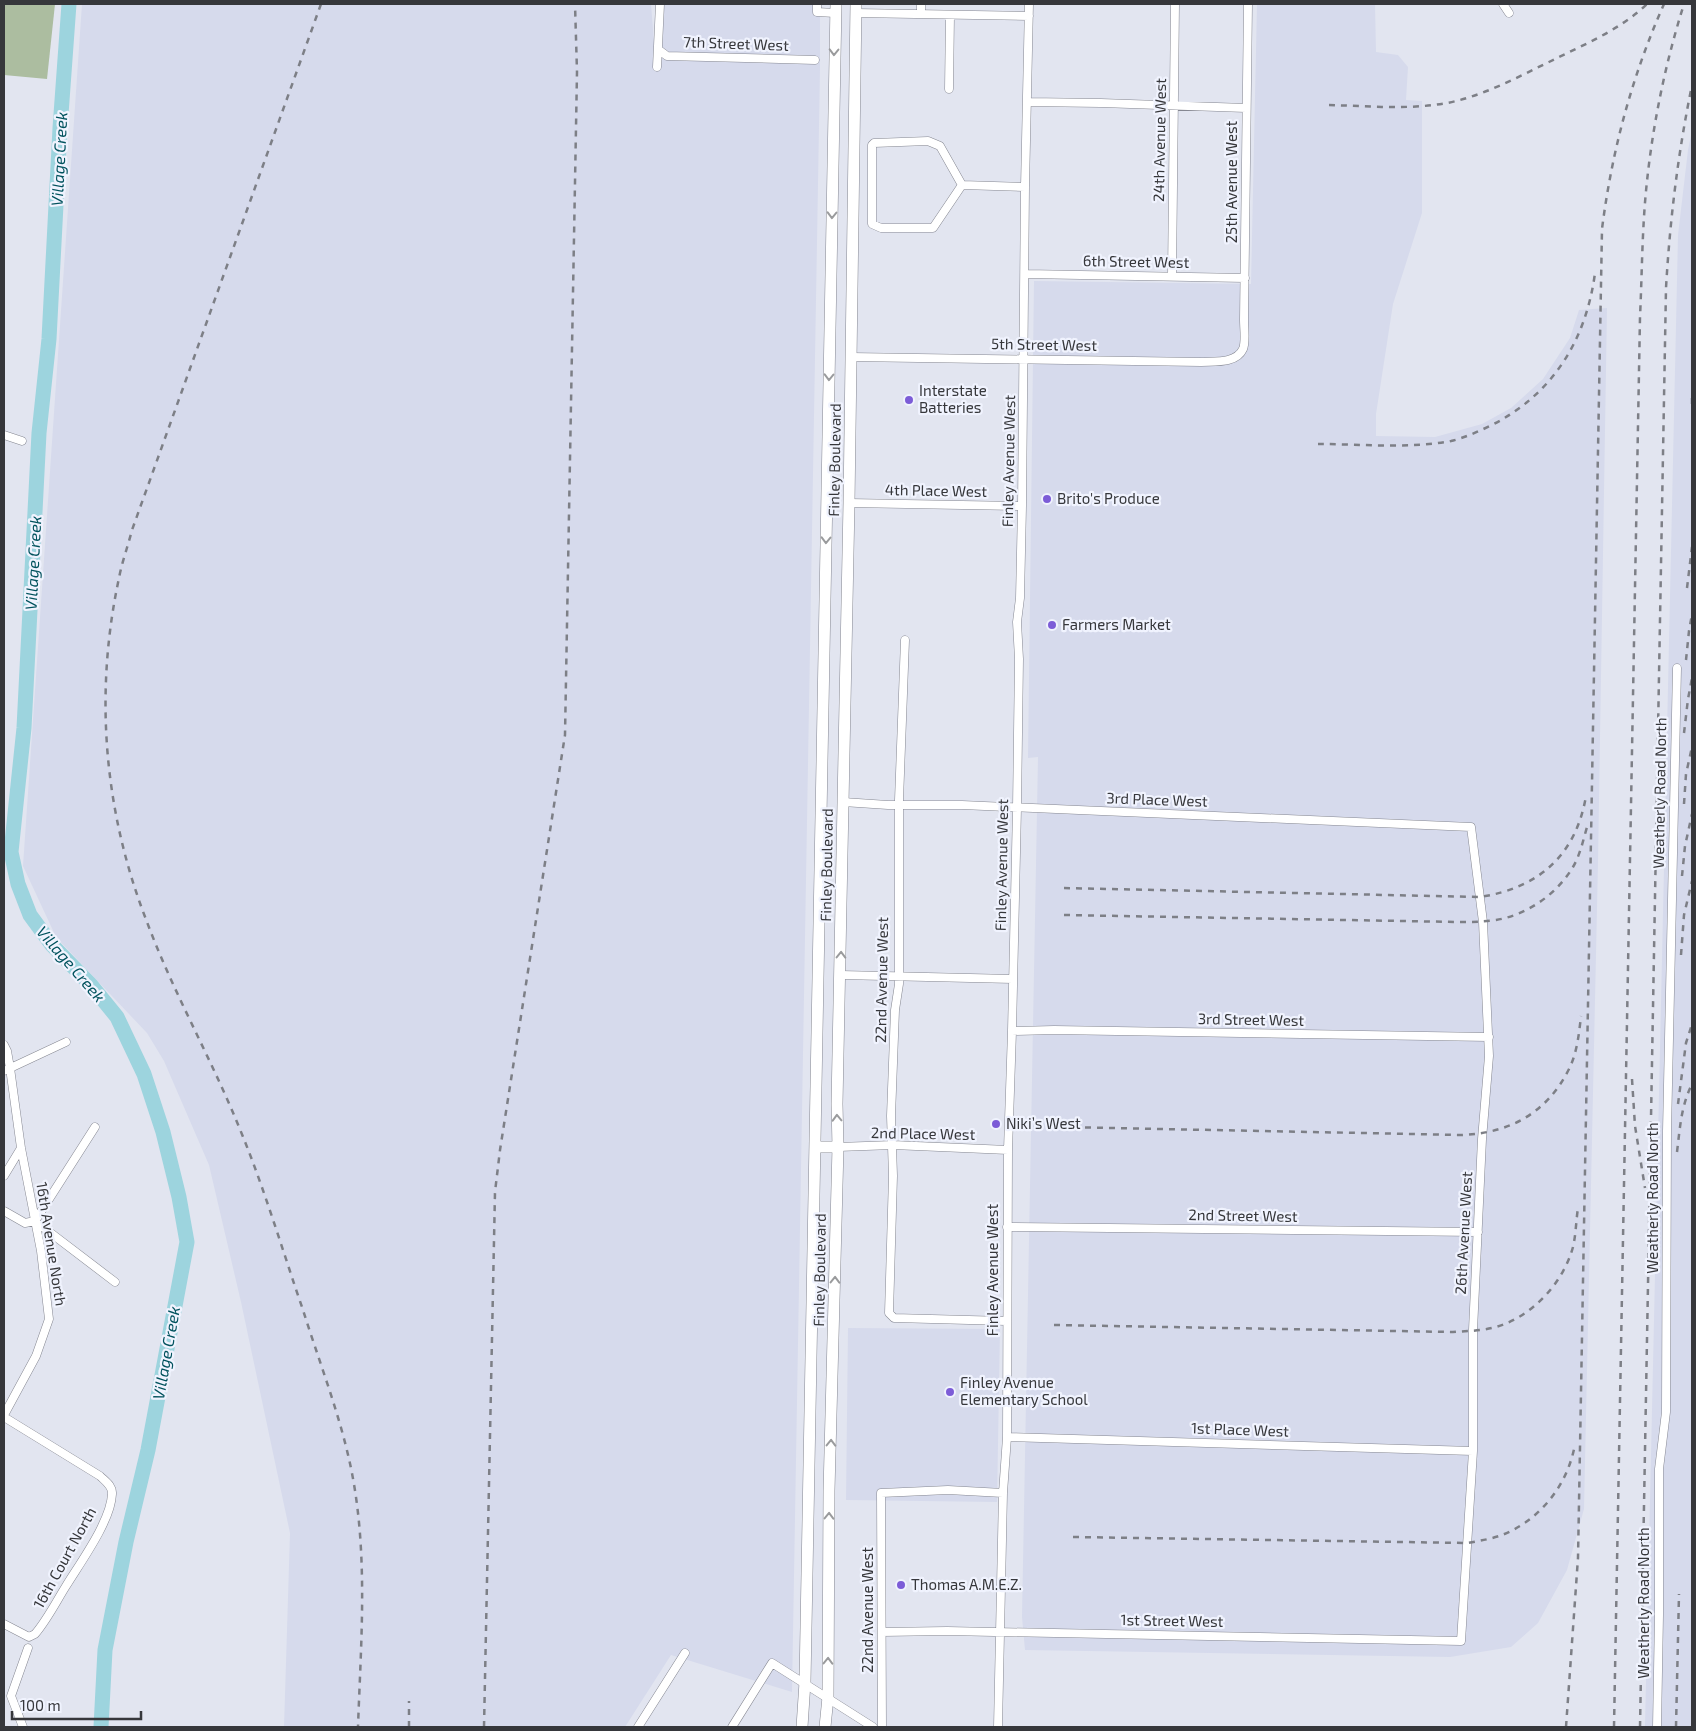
<svg xmlns="http://www.w3.org/2000/svg" width="1696" height="1731" viewBox="0 0 1696 1731" font-family="'Exo 2',sans-serif">
<style>
.built{fill:#d6daec}
.green{fill:#acbda0}
.lines{fill:none;stroke-linecap:round;stroke-linejoin:round}
.river{stroke:#9dd4de;stroke-width:15}
.street-casing{stroke:#858791;stroke-width:9}
.primary-casing{stroke:#858791;stroke-width:12}
.street{stroke:#fff;stroke-width:8}
.primary{stroke:#fff;stroke-width:11}
.rail{stroke:#7d7f86;stroke-width:2.5;stroke-dasharray:6 6;stroke-linecap:butt}
.oneway{stroke:#9a9b9d}
.poi-dot{fill:#7c5cd7;stroke:#f0f3fe;stroke-width:2}
.labels{text-anchor:middle;stroke-width:4.5;stroke-linejoin:round;paint-order:stroke}
.street-label{font-size:15px;fill:#36373b;stroke:#f0f3fe}
.poi-label{font-size:15px;fill:#36373b;stroke:#f0f3fe;text-anchor:start}
.water-label{font-size:16px;font-style:italic;fill:#00525d;stroke:#f0f3fe}
</style>
<rect width="100%" height="100%" fill="#e2e5f0"/>
<path class="built" d="M82,4H651L654,42L656,4H820V68L792,1692L671,1655L625,1727H284L290,1533L241,1302L209,1165L164,1061L147,1033L56,937L23,866Z
M1257,4H1375L1376,52L1398,55L1408,67L1406,100L1422,101V213L1393,304L1376,414V436L1435,437L1482,424L1511,408L1543,379L1570,338L1579,310L1607,308L1598,862L1584,1509L1567,1570L1538,1623L1511,1647L1450,1657L1025,1650L1022,1617L1038,757L1028,758L1034,281L1251,284Z
M1692,131V1727H1645L1678,235L1688,150Z
M848,1328L1000,1329L997,1502L846,1500Z"/>
<path class="green" d="M4,4H55L47,79L4,75Z"/>
<g class="lines">
<path class="river" d="M69,4L60,128L49,339L39,433L24,728L11,852L18,884L30,915L52,945L91,985L117,1017L144,1074L163,1132L179,1197L187,1242L148,1450L126,1542L105,1650L101,1727"/>
<g class="street-casing">
<path id="street" d="M817,4V12L835,13
M1503,4L1509,13
M856,13L1029,16
M921,14V4
M659,50L667,56L815,60
M657,67L660,4
M949,89L950,15
M1028,102L1101,103L1246,108
M962,185L940,146L928,141L874,143L872,145V224L881,228H933L962,185L1025,187
M1026,274L1245,278
M1172,276L1175,4
M851,357L1201,362C1214,361 1236,364 1243,349C1246,342 1244,329 1244,320L1248,4
M4,435L22,441
M849,503L1022,506
M905,640L899,800V984L895,1010L891,1116L893,1176L889,1313L894,1318L1006,1321
M843,802L888,805H962L1471,827L1483,922L1489,1056L1482,1139L1473,1330V1451L1461,1641L947,1631L882,1632
M841,975L1013,979
M1012,1031L1054,1030L1489,1037
M4,1045L7,1051L10,1068L21,1148L41,1251L49,1319L36,1356L4,1415
M4,1071L66,1042
M838,1147L893,1145L1008,1150
M4,1176L21,1148
M4,1211L25,1223L35,1221L115,1282
M35,1221L95,1127
M1007,1227L1478,1232
M4,1417L100,1476C105,1481 113,1486 112,1494C111,1521 80,1563 66,1586C56,1602 47,1620 35,1634L29,1637L4,1624
M1007,1437L1473,1451
M23,1727L11,1696L28,1648
M638,1727L685,1653
M732,1727L772,1663L873,1727
M882,1727L881,1493L948,1490L1003,1493
M998,1727L1003,1493L1007,1437L1008,1150L1012,1031L1017,808L1019,659L1017,622L1020,598L1022,506L1025,187L1029,4
M1657,1727L1659,1615V1469L1666,1412L1667,1131L1677,668"/>
</g>
<g class="primary-casing">
<path id="primary" d="M815,1147H838
M802,1727L805,1682L836,4
M825,1727L828,1697L829,1491L838,1147L837,1104L849,503L856,4"/>
</g>
<use href="#street" class="street"/>
<use href="#primary" class="primary"/>
<path class="rail" d="M321,4L132,530C128,546 122,562 119,578C94,694 104,812 147,922C173,992 211,1058 239,1127C264,1187 282,1249 303,1310C318,1358 338,1410 349,1459C369,1547 361,1638 358,1727
M1329,105C1368,106 1408,110 1447,103C1483,96 1516,78 1549,62C1583,45 1620,30 1647,4
M1692,404V398
M1318,444C1360,444 1409,449 1451,441C1464,438 1477,432 1490,426C1552,395 1586,341 1595,273
M1687,588L1692,547
M1686,660L1689,631L1692,614
M1684,733L1688,699L1692,678
M1684,804L1686,774L1692,747
M1682,876L1685,846L1692,814
M1064,888L1480,897C1539,888 1576,855 1586,796
M1064,915L1458,922C1471,922 1483,922 1496,920C1527,915 1557,894 1573,867C1580,855 1583,841 1587,827
M1681,955L1684,915L1692,881
M1632,1079L1635,1126L1645,1188
M1678,1104L1686,1043L1692,1024
M1061,1127L1462,1135C1510,1133 1547,1113 1569,1069C1577,1053 1579,1034 1581,1016
M1677,1152C1680,1128 1681,1106 1692,1084
M1054,1325L1453,1332C1466,1331 1479,1331 1492,1328C1530,1319 1563,1284 1573,1247C1576,1234 1576,1221 1578,1208
M1073,1537L1467,1543C1479,1541 1491,1539 1502,1535C1540,1520 1568,1485 1575,1444
M409,1727V1701
M484,1727L495,1192L500,1150L565,735L577,72L575,4
M1566,1727L1578,1558L1602,229C1612,150 1632,76 1664,4
M1614,1727L1640,317C1642,275 1642,233 1646,191C1652,128 1665,64 1684,4
M1640,1727L1666,288C1670,219 1678,153 1692,85
M1676,1727L1679,1594"/>
</g>
<defs><path id="oneway-chevron" d="M-2-3.5L2.5 0L-2 3.5" fill="none" stroke-width="1.6" stroke-linecap="round" stroke-linejoin="round" transform="scale(1.25)"/></defs>
<g class="oneway">
<use href="#oneway-chevron" transform="translate(834 52) rotate(91)"/>
<use href="#oneway-chevron" transform="translate(832 215) rotate(91)"/>
<use href="#oneway-chevron" transform="translate(829 377) rotate(91)"/>
<use href="#oneway-chevron" transform="translate(826 540) rotate(91)"/>
<use href="#oneway-chevron" transform="translate(841 955) rotate(-89)"/>
<use href="#oneway-chevron" transform="translate(837 1118) rotate(-92)"/>
<use href="#oneway-chevron" transform="translate(835 1280) rotate(-89)"/>
<use href="#oneway-chevron" transform="translate(831 1443) rotate(-89)"/>
<use href="#oneway-chevron" transform="translate(829 1516) rotate(-89)"/>
<use href="#oneway-chevron" transform="translate(828 1661) rotate(-89)"/>
</g>
<g class="poi-dot">
<circle cx="909" cy="400" r="5"/>
<circle cx="1047" cy="499" r="5"/>
<circle cx="1052" cy="625" r="5"/>
<circle cx="996" cy="1124" r="5"/>
<circle cx="950" cy="1392" r="5"/>
<circle cx="901" cy="1585" r="5"/>
</g>
<g class="labels">
<g class="street-label">
<text transform="translate(736 44) rotate(2)" y="5">7th Street West</text>
<text transform="translate(1160 140) rotate(-89)" y="5">24th Avenue West</text>
<text transform="translate(1232 182) rotate(-90)" y="5">25th Avenue West</text>
<text transform="translate(1136 262) rotate(1)" y="5">6th Street West</text>
<text transform="translate(1044 345) rotate(1)" y="5">5th Street West</text>
<text transform="translate(835 460) rotate(-89)" y="5">Finley Boulevard</text>
<text transform="translate(1009 461) rotate(-89)" y="5">Finley Avenue West</text>
<text transform="translate(936 491) rotate(1)" y="5">4th Place West</text>
<text transform="translate(1660 793) rotate(-89)" y="5">Weatherly Road North</text>
<text transform="translate(1157 800) rotate(2)" y="5">3rd Place West</text>
<text transform="translate(827 865) rotate(-89)" y="5">Finley Boulevard</text>
<text transform="translate(1002 865) rotate(-89)" y="5">Finley Avenue West</text>
<text transform="translate(882 980) rotate(-89)" y="5">22nd Avenue West</text>
<text transform="translate(1251 1020) rotate(1)" y="5">3rd Street West</text>
<text transform="translate(923 1134) rotate(1)" y="5">2nd Place West</text>
<text transform="translate(1653 1198) rotate(-90)" y="5">Weatherly Road North</text>
<text transform="translate(1243 1216) rotate(1)" y="5">2nd Street West</text>
<text transform="translate(1464 1233) rotate(-87)" y="5">26th Avenue West</text>
<text transform="translate(51 1244) rotate(81)" y="5">16th Avenue North</text>
<text transform="translate(820 1270) rotate(-89)" y="5">Finley Boulevard</text>
<text transform="translate(993 1270) rotate(-90)" y="5">Finley Avenue West</text>
<text transform="translate(1240 1430) rotate(2)" y="5">1st Place West</text>
<text transform="translate(65 1558) rotate(-61)" y="5">16th Court North</text>
<text transform="translate(1644 1603) rotate(-90)" y="5">Weatherly Road North</text>
<text transform="translate(868 1610) rotate(-90)" y="5">22nd Avenue West</text>
<text transform="translate(1172 1621) rotate(1)" y="5">1st Street West</text>
</g>
<g class="poi-label">
<text x="919" y="396">Interstate<tspan x="919" dy="17">Batteries</tspan></text>
<text x="1057" y="504">Brito's Produce</text>
<text x="1062" y="630">Farmers Market</text>
<text x="1006" y="1129">Niki’s West</text>
<text x="960" y="1388">Finley Avenue<tspan x="960" dy="17">Elementary School</tspan></text>
<text x="911" y="1590">Thomas A.M.E.Z.</text>
</g>
<g class="water-label">
<text transform="translate(59 159) rotate(-87)" y="6">Village Creek</text>
<text transform="translate(33 563) rotate(-87)" y="6">Village Creek</text>
<text transform="translate(71 964) rotate(49)" y="6">Village Creek</text>
<text transform="translate(166 1353) rotate(-80)" y="6">Village Creek</text>
</g>
</g>
<rect width="1696" height="1731" fill="none" stroke="#36373b" stroke-width="10"/>
<path d="M12 1711v8h129v-8" fill="none" stroke="#36373b" stroke-width="2.5"/>
<text x="20" y="1711" font-size="15" fill="#36373b" stroke="#f0f3fe" stroke-width="4" paint-order="stroke">100 m</text>
</svg>
